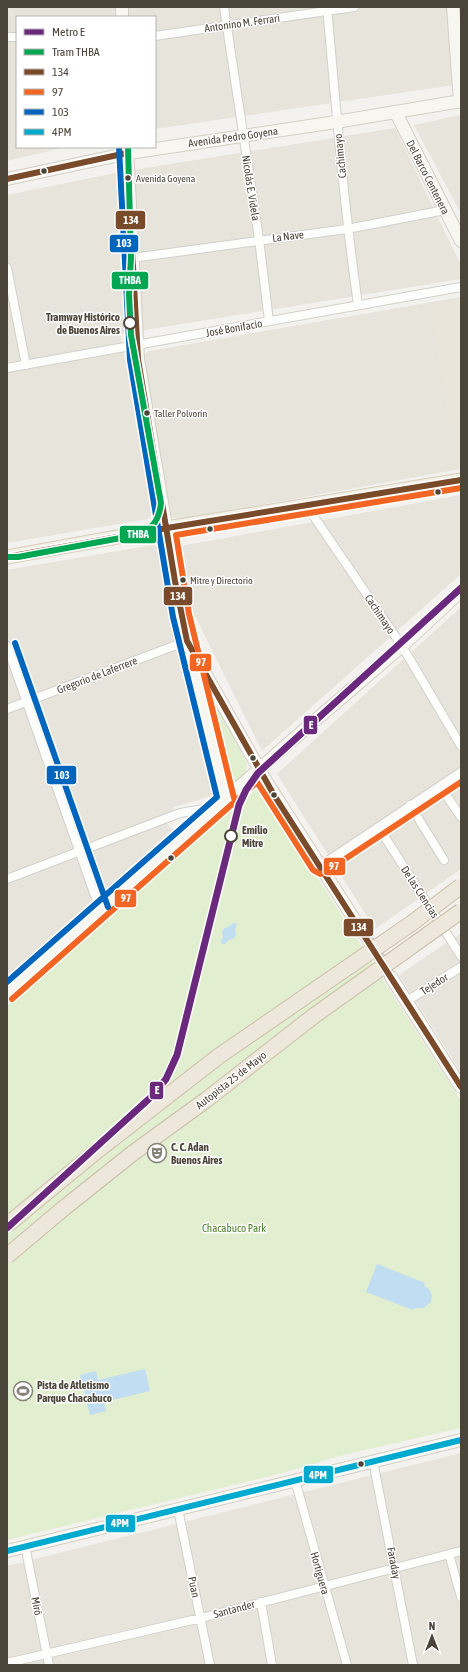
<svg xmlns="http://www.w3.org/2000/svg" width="468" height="1672" viewBox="0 0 468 1672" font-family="'Asap Condensed',sans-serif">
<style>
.residential{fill:#e7e4dc}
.education{fill:#eae5da}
.green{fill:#e1eecf}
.water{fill:#c0ddf1}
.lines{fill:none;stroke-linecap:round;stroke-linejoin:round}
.secondary-tunnel{stroke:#d2cfca;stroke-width:12;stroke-dasharray:12 6;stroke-linecap:butt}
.street-casing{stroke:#d2d0cb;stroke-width:10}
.secondary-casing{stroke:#d3cfc5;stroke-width:14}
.primary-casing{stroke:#d6cebb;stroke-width:15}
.street{stroke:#fdfdfc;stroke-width:8}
.secondary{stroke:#f7f6f1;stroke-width:12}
.primary{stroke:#f2efe6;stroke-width:13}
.highway-bridge-casing{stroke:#ccbfa9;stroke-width:17;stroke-linecap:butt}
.highway-bridge{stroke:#ede8db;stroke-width:15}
.bus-1-casing{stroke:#fff;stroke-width:9}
.bus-2-casing{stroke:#fff;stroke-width:9}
.bus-3-casing{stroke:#fff;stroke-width:9}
.bus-4-casing{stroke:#fff;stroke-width:9}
.bus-1{stroke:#7a4b2a;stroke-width:6}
.bus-2{stroke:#f26522;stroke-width:6}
.bus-3{stroke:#0065bd;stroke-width:6}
.bus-4{stroke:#00a9ce;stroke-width:6}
.tram-1-casing{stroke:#fff;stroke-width:9}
.tram-1{stroke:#00a651;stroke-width:6}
.metro-1-casing{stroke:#fff;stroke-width:10}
.metro-1{stroke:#6b297e;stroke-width:7}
.bus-dot{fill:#4b4439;stroke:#fff;stroke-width:1.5}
.stop-dot{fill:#fff;stroke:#4b4439;stroke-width:2}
.labels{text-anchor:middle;stroke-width:3;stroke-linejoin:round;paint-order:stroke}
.bus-label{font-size:10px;fill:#4b4439;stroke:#fff;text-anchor:start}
.street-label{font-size:11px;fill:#4b4439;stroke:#fff}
.stop-label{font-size:11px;font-weight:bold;fill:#4b4439;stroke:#fff;text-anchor:end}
.poi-label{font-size:11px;font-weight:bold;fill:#4b4439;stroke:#fff;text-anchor:start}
.park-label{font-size:11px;fill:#4a7f2a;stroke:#fff}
.line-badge{stroke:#fff;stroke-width:1.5}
.badge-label{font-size:11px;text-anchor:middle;font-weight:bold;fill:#fff}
</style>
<rect width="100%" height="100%" fill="#f4f2ee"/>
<path class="residential" d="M7,7H461V84L155,129V17H17V147H66L7,161Z
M461,115V214L414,125Z
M395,128L461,265V279L120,334L156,510L148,519L7,543V195L115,173Z
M461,297V469L181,519L174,518L171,515L143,358L145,354L149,351Z
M461,495V574L262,751L192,610L181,546Z
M153,545L160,548L183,654L217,788L212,796L174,807L166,822L175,832L7,982V570Z
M461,607V869L375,929L277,774Z
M461,933V1072L399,975Z
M461,1453V1665H7V1566Z"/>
<path class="education" d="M461,302V420L449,422L429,306Z"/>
<path class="green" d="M193,655L247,764L246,773L234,782L227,779Z
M257,784L461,1101V1428L343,1455L283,1473L7,1540V1006L103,923L181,850Z"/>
<path class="water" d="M233,923L237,924L235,929L236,935L233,939L228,940L225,944H222L221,941L223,937L222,931L225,928L230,926Z
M377,1264L425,1283L424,1286L429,1289L432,1295L431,1302L424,1308H415L413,1310L366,1292Z
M145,1369L150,1391L104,1402L106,1411L90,1415L80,1375L96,1371L98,1380Z"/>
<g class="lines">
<path class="secondary-tunnel" d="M363,933L389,972"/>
<g class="street-casing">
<path id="street" d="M224,7L259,239L269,321
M327,7C336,107 344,206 358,305
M155,36L354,7
M7,37H17
M132,258L347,229L445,210
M7,268L26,365
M7,368L461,287
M306,505L402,646L461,746
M7,646L100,910
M7,709L187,641
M440,786L461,817
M410,805L444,860
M379,828L461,956
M320,866L461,772
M7,879L180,813L216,807
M407,1001L461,967
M373,1461L413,1665
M295,1480L347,1665
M178,1509L210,1665
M25,1546L49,1665
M449,1554L461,1597
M261,1602L272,1665
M7,1663L201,1618L461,1551"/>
</g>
<g class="secondary-casing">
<path id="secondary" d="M122,7V17
M453,7L460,102
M396,113L461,241
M127,147L138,359L181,616L226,800
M7,179L129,153L336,122L461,101
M194,654L266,781L363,933
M391,977L461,1087
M7,993L283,748L402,646L461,591
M7,1551L461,1440"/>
</g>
<g class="primary-casing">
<path id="primary" d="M7,557L167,528L461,480"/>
</g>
<use href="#street" class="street"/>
<use href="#secondary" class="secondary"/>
<use href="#primary" class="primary"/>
<g class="highway-bridge-casing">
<path id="highway-bridge" d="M7,1225L98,1150L219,1056L412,923L461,886
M7,1256L64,1208L133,1153L206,1100L315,1015L461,911"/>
</g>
<use href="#highway-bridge" class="highway-bridge"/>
<g class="bus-1-casing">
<path id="bus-1" d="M7,179L127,153L138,359L175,581L187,641L274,795L461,1087
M7,557L167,528L461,480"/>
</g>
<g class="bus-2-casing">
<path id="bus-2" d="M234,798L189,614L176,535L461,488
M12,999L257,782L313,870L320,874L324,873L461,782"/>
</g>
<g class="bus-3-casing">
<path id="bus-3" d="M15,643L108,907
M7,982L217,797L173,617L130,360L119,147"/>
</g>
<g class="bus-4-casing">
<path id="bus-4" d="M7,1551L461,1440"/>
</g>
<use href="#bus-1" class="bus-1"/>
<use href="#bus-2" class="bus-2"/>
<use href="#bus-3" class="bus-3"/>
<use href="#bus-4" class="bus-4"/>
<g class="tram-1-casing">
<path id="tram-1" d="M7,557H18L137,535C153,529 159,520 161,503L131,335L129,295L131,257L128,147"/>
</g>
<use href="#tram-1" class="tram-1"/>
<g class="metro-1-casing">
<path id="metro-1" d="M7,1228L150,1098L166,1079L177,1055L239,805L246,790L258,773L461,588"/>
</g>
<use href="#metro-1" class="metro-1"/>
</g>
<defs>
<g id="theatre-ring" transform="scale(1)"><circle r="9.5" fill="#fff" stroke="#868178" stroke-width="1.5"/><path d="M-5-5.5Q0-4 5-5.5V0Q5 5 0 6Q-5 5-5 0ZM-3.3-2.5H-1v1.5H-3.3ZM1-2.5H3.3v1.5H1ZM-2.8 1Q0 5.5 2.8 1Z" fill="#868178"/></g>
<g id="stadium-ring" transform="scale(1)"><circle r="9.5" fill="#fff" stroke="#868178" stroke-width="1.5"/><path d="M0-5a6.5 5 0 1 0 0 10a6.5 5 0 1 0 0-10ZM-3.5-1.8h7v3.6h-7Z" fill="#868178"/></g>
</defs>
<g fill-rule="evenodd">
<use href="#theatre-ring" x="157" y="1153"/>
<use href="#stadium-ring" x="23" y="1391"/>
</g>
<g class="bus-dot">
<circle cx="44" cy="171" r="3.5"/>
<circle cx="128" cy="178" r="3.5"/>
<circle cx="147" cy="413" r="3.5"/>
<circle cx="438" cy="492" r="3.5"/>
<circle cx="210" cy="529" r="3.5"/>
<circle cx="183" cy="580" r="3.5"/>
<circle cx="253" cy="758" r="3.5"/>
<circle cx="274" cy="795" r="3.5"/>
<circle cx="171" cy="858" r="3.5"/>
<circle cx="361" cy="1464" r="3.5"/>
</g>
<g class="stop-dot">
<circle cx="130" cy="323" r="6"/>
<circle cx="231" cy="836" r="6"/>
</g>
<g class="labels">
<g class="bus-label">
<text x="136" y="182">Avenida Goyena</text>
<text x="154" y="417">Taller Polvorín</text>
<text x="190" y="584">Mitre y Directorio</text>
</g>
<g class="street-label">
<text transform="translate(242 23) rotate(-8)" y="4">Antonino M. Ferrari</text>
<text transform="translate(233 137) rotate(-8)" y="4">Avenida Pedro Goyena</text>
<text transform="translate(340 156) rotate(-96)" y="4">Cachimayo</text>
<text transform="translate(428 177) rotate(63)" y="4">Del Barco Centenera</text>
<text transform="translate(251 188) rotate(81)" y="4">Nicolás E. Videla</text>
<text transform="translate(288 236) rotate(-7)" y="4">La Nave</text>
<text transform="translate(234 328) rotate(-10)" y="4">José Bonifacio</text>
<text transform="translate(380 614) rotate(56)" y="4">Cachimayo</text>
<text transform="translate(97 675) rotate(-21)" y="4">Gregorio de Laferrere</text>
<text transform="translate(420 892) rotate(57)" y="4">De las Ciencias</text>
<text transform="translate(434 984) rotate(-33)" y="4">Tejedor</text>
<text transform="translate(231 1080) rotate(-38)" y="4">Autopista 25 de Mayo</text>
<text transform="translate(394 1563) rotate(79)" y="4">Faraday</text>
<text transform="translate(320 1573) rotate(74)" y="4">Hortiguera</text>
<text transform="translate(194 1587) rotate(78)" y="4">Puan</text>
<text transform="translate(37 1606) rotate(79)" y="4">Miró</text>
<text transform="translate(234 1609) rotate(-15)" y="4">Santander</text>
</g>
<g class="stop-label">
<text x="120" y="321">Tramway Histórico<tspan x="120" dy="13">de Buenos Aires</tspan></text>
<text x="242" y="834" text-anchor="start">Emilio<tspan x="242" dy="13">Mitre</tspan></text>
</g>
<g class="poi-label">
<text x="171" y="1151">C. C. Adan<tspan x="171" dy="13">Buenos Aires</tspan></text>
<text x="37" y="1389">Pista de Atletismo<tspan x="37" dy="13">Parque Chacabuco</tspan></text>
</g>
<g class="park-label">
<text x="234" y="1232">Chacabuco Park</text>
</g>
</g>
<g class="line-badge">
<rect x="115" y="210" width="31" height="20" rx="4" fill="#7a4b2a"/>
<rect x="109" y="234" width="30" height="19" rx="4" fill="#0065bd"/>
<rect x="111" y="271" width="38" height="19" rx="4" fill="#00a651"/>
<rect x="119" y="525" width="38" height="19" rx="4" fill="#00a651"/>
<rect x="163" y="586" width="30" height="20" rx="4" fill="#7a4b2a"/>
<rect x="189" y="653" width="23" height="19" rx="4" fill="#f26522"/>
<rect x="303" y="715" width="15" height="20" rx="4" fill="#6b297e"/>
<rect x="46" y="765" width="31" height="20" rx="4" fill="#0065bd"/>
<rect x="323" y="857" width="23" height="19" rx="4" fill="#f26522"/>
<rect x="114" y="889" width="23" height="19" rx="4" fill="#f26522"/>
<rect x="343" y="918" width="31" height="19" rx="4" fill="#7a4b2a"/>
<rect x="149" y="1081" width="15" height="19" rx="4" fill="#6b297e"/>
<rect x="303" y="1465" width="31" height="19" rx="4" fill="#00a9ce"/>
<rect x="105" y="1514" width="31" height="19" rx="4" fill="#00a9ce"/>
</g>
<g class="badge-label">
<text x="131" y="224">134</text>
<text x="124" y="247">103</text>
<text x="130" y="284">THBA</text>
<text x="138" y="538">THBA</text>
<text x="178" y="600">134</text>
<text x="201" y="666">97</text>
<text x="311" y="729">E</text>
<text x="62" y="779">103</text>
<text x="334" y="870">97</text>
<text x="126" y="902">97</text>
<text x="359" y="931">134</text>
<text x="157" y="1094">E</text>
<text x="318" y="1479">4PM</text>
<text x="120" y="1527">4PM</text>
</g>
<rect width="468" height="1672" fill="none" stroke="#4b4439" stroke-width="16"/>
<rect x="16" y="16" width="140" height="132" fill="#ffffff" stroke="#b7b4b0"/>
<rect x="24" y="29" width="20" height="6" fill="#6b297e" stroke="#b7b4b0"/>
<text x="52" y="36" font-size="12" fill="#4b4439">Metro E</text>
<rect x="24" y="49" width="20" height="6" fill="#00a651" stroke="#b7b4b0"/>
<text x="52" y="56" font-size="12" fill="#4b4439">Tram THBA</text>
<rect x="24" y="69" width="20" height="6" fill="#7a4b2a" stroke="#b7b4b0"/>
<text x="52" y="76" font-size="12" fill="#4b4439">134</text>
<rect x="24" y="89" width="20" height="6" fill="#f26522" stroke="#b7b4b0"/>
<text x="52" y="96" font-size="12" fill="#4b4439">97</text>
<rect x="24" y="109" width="20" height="6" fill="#0065bd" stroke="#b7b4b0"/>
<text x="52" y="116" font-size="12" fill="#4b4439">103</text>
<rect x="24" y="129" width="20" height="6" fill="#00a9ce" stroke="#b7b4b0"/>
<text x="52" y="136" font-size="12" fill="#4b4439">4PM</text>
<g transform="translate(432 1636)" stroke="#ffffff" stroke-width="3" paint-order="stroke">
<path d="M0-3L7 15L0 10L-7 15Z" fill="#4b4439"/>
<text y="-6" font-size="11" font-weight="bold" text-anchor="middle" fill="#4b4439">N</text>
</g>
</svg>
